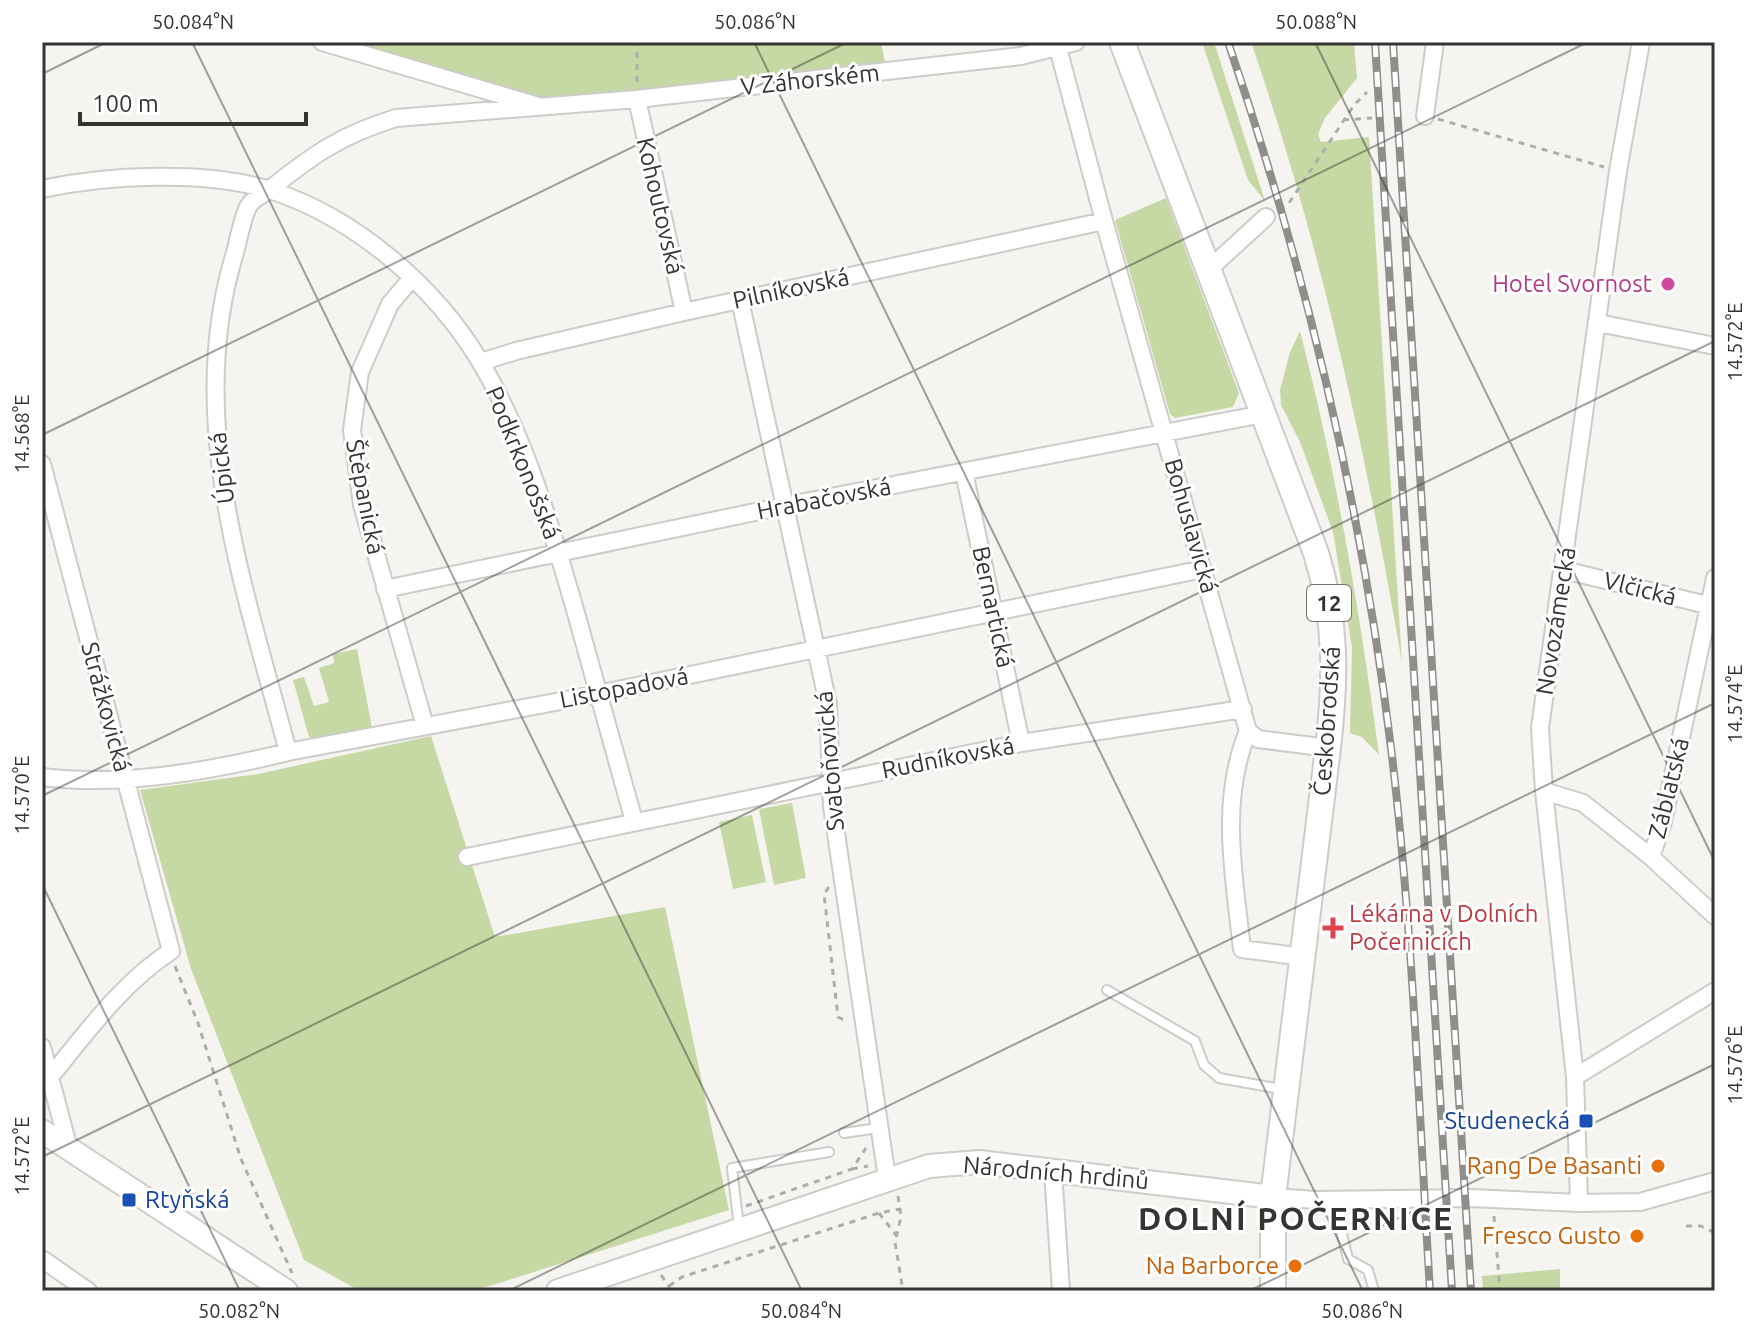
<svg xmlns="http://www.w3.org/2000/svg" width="1757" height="1333" viewBox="0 0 1757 1333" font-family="Ubuntu,sans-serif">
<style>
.green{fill:#c6d9a4}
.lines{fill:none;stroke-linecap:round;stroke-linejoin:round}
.lane-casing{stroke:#cdccc9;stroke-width:12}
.street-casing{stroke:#cdccc9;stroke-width:20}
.secondary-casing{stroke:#cdccc9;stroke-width:26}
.primary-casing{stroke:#cdccc9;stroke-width:28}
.path{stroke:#afadab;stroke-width:3;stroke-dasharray:6 6;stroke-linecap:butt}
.lane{stroke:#fff;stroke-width:8}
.street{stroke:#fff;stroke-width:16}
.secondary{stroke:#fff;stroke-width:22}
.primary{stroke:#fff;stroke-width:24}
.rail-casing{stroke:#908e8c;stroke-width:8}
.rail{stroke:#fff;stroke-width:5;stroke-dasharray:15;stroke-linecap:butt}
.ticks{fill:none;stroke:#353433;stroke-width:2;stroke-opacity:0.45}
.hotel-dot{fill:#d1479c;stroke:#fff;stroke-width:3}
.health-dot{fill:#e0444e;stroke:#fff;stroke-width:3}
.transit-dot{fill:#1a4fb4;stroke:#fff;stroke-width:3}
.food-dot{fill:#e8710a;stroke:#fff;stroke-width:3}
.labels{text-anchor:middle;stroke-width:6;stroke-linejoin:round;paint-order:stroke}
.shield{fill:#fff;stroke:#727170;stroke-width:2}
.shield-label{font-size:22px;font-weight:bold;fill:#353433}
.street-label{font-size:24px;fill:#353433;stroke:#fff}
.hotel-label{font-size:24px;fill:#b23c85;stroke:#fff;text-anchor:end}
.health-label{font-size:24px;fill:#be3a42;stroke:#fff;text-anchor:start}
.transit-label{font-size:24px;fill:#164399;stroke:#fff;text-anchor:end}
.food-label{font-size:24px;fill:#c56008;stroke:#fff;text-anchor:end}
.district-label{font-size:32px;font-weight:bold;letter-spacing:2px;fill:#353433;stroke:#fff}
.neatline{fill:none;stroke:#353433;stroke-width:3}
.ticks-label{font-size:20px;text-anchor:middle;fill:#353433}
</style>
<rect width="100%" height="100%" fill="#f6f4f1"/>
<path class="green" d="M353,42H881L886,68L795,82L545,99Z
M1202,42H1214L1265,201L1248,180Z
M1251,42H1354L1357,78L1325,118L1318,134L1321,142L1369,137L1402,663C1366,452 1321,245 1251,42Z
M1166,198L1239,393L1233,407L1175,418L1170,414L1115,220Z
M1300,331C1336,470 1360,612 1379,755L1362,737L1350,733L1352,647L1333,532L1300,442L1281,405L1280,390L1290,352Z
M357,649L372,728L315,740L309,737L293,680L304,677L314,706L329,702L319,668L334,663L333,654Z
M431,736L495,937L665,907L729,1210L474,1291H360L304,1260L191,969L140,790L258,774Z
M792,803L806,878L774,885L759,809Z
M752,815L766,882L733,889L719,822Z
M1560,1269V1291H1483L1482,1276Z"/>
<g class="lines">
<g class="lane-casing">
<path id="lane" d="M1107,990L1195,1041L1204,1065L1219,1078L1281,1089
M844,1133L878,1128
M1334,1201L1348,1259L1368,1270L1374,1291
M739,1228L732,1168L829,1152"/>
</g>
<g class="street-casing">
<path id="street" d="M322,42L535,105
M1058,48L1104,221L1248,731C1219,801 1234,876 1242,949L1303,957
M637,99L684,312
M1425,116L1435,42
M42,189C107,175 205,170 270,190C356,218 435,286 481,363C525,437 550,524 574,606C594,677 614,749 634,821
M1208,270L1266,217
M412,278L390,304L360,372L352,430L362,505L425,726
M740,300L828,704L832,806L887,1178
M1598,323L1715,346
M481,362L516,351L684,312L1104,221
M42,464L171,951C122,983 87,1032 50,1077
M964,472L1021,743
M1564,570L1715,607
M385,589L784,506L1263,414
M1248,731L1258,739L1328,748
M288,752C246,592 184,422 234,256C238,243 243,213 250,204C254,198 264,194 270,189C314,154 341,135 396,118L637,99L1021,56L1076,42
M42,777C120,787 212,771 288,752L598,694L1203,569
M1544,791L1583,803L1651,857L1715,916
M467,857L1021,743L1243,709
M1651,857L1663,822L1715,578
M42,1047L69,1149
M1575,1077L1715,991
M1053,1171L1061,1291
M1273,1197L1316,1200L1471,1198L1579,1203L1640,1202L1715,1181
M1579,1203L1575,1077L1544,791L1540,728L1618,171L1641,42
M42,1259L88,1291"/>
</g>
<g class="secondary-casing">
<path id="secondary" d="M42,1131L286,1291
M558,1291L929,1166L979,1162L1273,1197"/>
</g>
<g class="primary-casing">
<path id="primary" d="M1122,42L1316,553C1337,621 1336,678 1328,748L1273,1197V1291"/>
</g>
<path class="path" d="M637,82V42
M1438,119L1604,167
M1343,120L1372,118
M1279,209L1289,203L1354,105L1367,92
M829,887L824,894L838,1017L848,1022
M175,966L198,1023L241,1159L292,1273
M852,1169L868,1166
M898,1196L901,1217L895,1242L903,1291
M746,1206L852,1169L866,1148
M879,1213L896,1235
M1494,1216L1500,1291
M1686,1226H1701L1715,1233
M661,1275L669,1286V1291
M669,1286L682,1277L879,1213L900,1209"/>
<use href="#lane" class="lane"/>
<use href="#street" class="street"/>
<use href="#secondary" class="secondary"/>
<use href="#primary" class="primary"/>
<g class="rail-casing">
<path id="rail" d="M1228,42C1307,273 1363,513 1392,756C1413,933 1419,1113 1430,1291
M1375,42L1452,1291
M1393,42L1471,1291"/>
</g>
<use href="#rail" class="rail"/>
</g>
<path class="ticks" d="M192,42L802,1291M754,42L1363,1291M1315,42L1715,862M42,74L107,42M42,435L848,42M42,796L1588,42M42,884L240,1291M42,1157L1715,341M508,1291L1715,703M1249,1291L1715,1064"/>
<circle class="hotel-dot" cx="1668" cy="284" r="8"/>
<path class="health-dot" d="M1329 916h8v8h8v8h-8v8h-8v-8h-8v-8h8z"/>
<g class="transit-dot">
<rect x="1578" y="1113" width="16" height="16" rx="4"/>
<rect x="121" y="1192" width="16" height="16" rx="4"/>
</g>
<g class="food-dot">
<circle cx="1658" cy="1166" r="8"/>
<circle cx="1637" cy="1236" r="8"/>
<circle cx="1295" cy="1266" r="8"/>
</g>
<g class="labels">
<rect class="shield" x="1307" y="585" width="44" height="36" rx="6"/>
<g class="shield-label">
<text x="1329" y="611">12</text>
</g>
<g class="street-label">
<text transform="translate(810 80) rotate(-6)" y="8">V Záhorském</text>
<text transform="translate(660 206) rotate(77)" y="8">Kohoutovská</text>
<text transform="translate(791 289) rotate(-12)" y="8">Pilníkovská</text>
<text transform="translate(523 463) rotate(68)" y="8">Podkrkonošská</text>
<text transform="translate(222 468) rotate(-97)" y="8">Úpická</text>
<text transform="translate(365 497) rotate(79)" y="8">Štěpanická</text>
<text transform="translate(824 499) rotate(-11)" y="8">Hrabačovská</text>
<text transform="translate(1191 526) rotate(74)" y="8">Bohuslavická</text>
<text transform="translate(1640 589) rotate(14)" y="8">Vlčická</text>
<text transform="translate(993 607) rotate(78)" y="8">Bernartická</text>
<text transform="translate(1556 621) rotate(-81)" y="8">Novozámecká</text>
<text transform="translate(624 688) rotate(-11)" y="8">Listopadová</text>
<text transform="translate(106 707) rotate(75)" y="8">Strážkovická</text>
<text transform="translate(1327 721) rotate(-86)" y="8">Českobrodská</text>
<text transform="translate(948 758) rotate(-11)" y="8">Rudníkovská</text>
<text transform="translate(830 761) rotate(-95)" y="8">Svatoňovická</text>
<text transform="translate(1669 788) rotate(-76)" y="8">Záblatská</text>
<text transform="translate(1056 1173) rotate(5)" y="8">Národních hrdinů</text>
</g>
<g class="hotel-label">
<text x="1652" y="292">Hotel Svornost</text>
</g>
<g class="health-label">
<text x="1349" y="922">Lékárna v Dolních<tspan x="1349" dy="28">Počernicích</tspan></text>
</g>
<g class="transit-label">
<text x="1570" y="1129">Studenecká</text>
<text x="145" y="1208" text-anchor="start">Rtyňská</text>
</g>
<g class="food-label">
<text x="1642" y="1174">Rang De Basanti</text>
<text x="1621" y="1244">Fresco Gusto</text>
<text x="1279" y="1274">Na Barborce</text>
</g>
<g class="district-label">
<text x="1296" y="1230">DOLNÍ POČERNICE</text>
</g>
</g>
<rect width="1757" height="1333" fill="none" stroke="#ffffff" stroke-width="88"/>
<path d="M80 112v12h226v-12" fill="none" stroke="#353433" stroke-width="4"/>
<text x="92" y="112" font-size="24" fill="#353433" stroke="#ffffff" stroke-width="6" paint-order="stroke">100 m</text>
<rect x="44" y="44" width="1669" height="1245" class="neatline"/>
<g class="ticks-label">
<text x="193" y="29">50.084°N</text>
<text x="755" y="29">50.086°N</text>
<text x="1316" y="29">50.088°N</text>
<text transform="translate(1735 342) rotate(-90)" y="7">14.572°E</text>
<text transform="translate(22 434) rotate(-90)" y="7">14.568°E</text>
<text transform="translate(1735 704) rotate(-90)" y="7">14.574°E</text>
<text transform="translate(22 795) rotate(-90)" y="7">14.570°E</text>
<text transform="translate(1735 1065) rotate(-90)" y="7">14.576°E</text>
<text transform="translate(22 1156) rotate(-90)" y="7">14.572°E</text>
<text x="239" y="1318">50.082°N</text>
<text x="801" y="1318">50.084°N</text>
<text x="1362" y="1318">50.086°N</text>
</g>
</svg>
